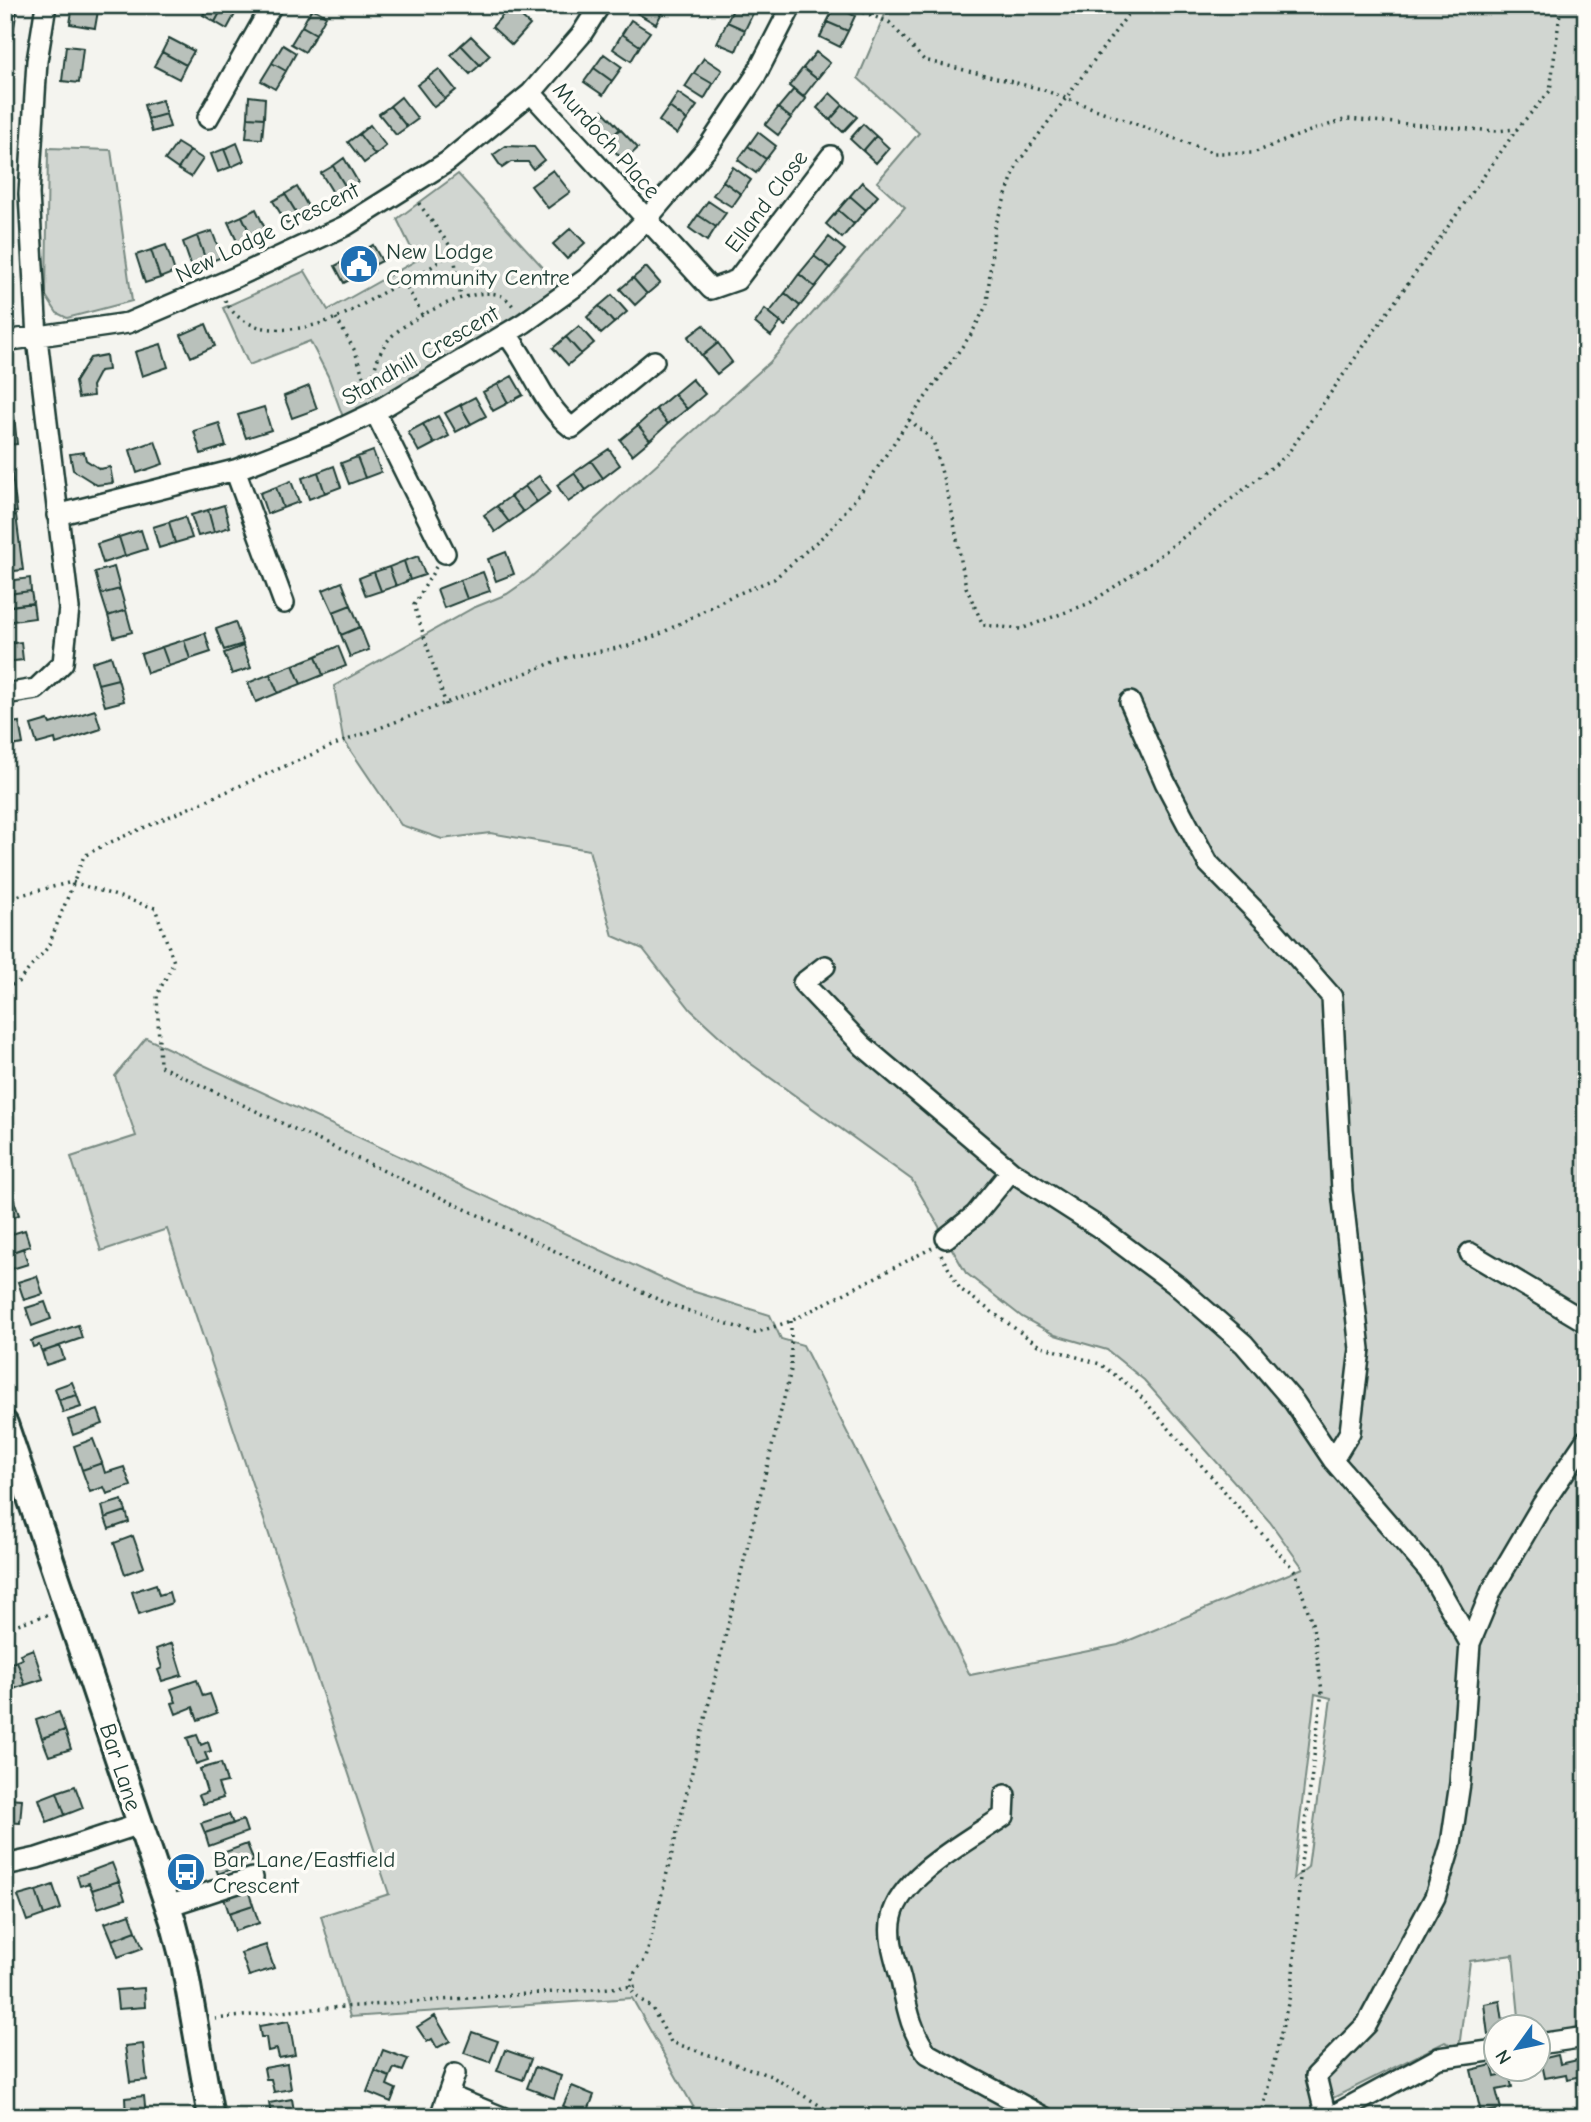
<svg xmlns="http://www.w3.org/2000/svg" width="1591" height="2122" viewBox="0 0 1591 2122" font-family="'Comic Neue',sans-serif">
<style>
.green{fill:#d1d6d1;stroke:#788a82;stroke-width:2;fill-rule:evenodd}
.building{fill:#b9c1bb;stroke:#1f3d34;stroke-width:2}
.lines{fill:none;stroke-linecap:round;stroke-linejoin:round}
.minor-casing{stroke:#1f3d34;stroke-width:24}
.major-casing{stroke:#1f3d34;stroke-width:30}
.path{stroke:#1f3d34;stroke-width:3.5;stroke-dasharray:2 5;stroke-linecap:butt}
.minor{stroke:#fdfcf7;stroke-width:19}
.major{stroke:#fdfcf7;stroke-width:24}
.labels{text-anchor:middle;stroke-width:7;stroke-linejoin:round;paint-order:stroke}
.street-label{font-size:23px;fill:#1f3d34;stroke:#fdfcf7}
.poi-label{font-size:23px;fill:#1f3d34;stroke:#fdfcf7;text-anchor:start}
</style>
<rect width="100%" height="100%" fill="#f4f4ef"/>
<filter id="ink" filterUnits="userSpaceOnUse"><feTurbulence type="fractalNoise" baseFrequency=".0143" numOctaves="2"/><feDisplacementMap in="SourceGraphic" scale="14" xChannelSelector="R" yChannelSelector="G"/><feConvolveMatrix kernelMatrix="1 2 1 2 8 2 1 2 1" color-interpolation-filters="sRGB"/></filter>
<g filter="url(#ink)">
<path class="green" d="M889,5H1586V2028L1539,2037L1538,2028L1520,2027L1513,1955L1470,1961L1459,2048L1445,2042L1295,2117H699L632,1998L350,2017L321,1916L389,1894L167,1229L101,1251L71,1157L136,1136L115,1076L146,1038L682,1288L770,1315L781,1339L803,1345L970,1675L1118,1645L1303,1568L1270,1522L1144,1380L1107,1350L1055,1335L1022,1317L966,1273L912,1180L743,1058L691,1010L643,949L613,936L589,850L490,833L442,839L401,825L343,739L334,686L473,608L507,594L530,578L770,362L905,207L877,182L919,133L858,78ZM1315,1694L1331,1698L1308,1867L1293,1879Z
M48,148L111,150L132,301L67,318L57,313L46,296Z
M458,174L559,285C490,334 419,380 343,417L328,376L310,341L249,365L223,308L305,271L328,310L417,260L397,219Z"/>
<path class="building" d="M5,5H18L13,32L5,30Z
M73,5H99L95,28L70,24Z
M208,5H224L215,22L203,15Z
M224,5H240L227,29L215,22Z
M641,5H657L664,9L656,24L637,13Z
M735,5H746L755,9L745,30L727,22Z
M835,6L855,16L848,31L827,22Z
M510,7L530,25L512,45L492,27Z
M312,8L326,16L316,34L302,26Z
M631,20L650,32L640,46L622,34Z
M727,22L745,30L736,51L717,43Z
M827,22L848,31L840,47L820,37Z
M302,26L316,34L305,52L291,44Z
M622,34L640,46L631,61L613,49Z
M471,36L490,55L480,65L461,45Z
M169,38L194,51L186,65L162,52Z
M283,45L296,53L286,71L272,63Z
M461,45L480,65L470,74L451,55Z
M66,46L83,48L79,83L62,81Z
M162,52L186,65L179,79L154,66Z
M816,52L830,63L817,79L803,68Z
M604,54L622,67L612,81L594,68Z
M704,58L722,70L713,84L694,73Z
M272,63L286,71L275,89L261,81Z
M594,68L612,81L603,95L584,82Z
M803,68L817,79L803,97L789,86Z
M439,69L456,90L445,99L428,77Z
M694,73L713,84L704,99L685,87Z
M428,77L445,99L434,107L417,85Z
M794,89L806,99L791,118L778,108Z
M678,93L697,106L687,120L669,107Z
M830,93L843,105L830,120L817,108Z
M249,96L265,98L264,118L248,117Z
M401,97L418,119L407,127L390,106Z
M162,100L166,114L148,119L144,105Z
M843,105L857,117L843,132L830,120Z
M390,106L407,127L396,135L379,114Z
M669,107L687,120L677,134L659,121Z
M778,108L791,118L778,135L765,125Z
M602,110L620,129L606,142L588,123Z
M166,114L170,127L152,132L148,119Z
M248,117L264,118L262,139L246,138Z
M863,124L876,136L863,151L850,139Z
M370,125L386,146L375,155L359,134Z
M620,129L638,148L624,161L606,142Z
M758,132L776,146L766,159L748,146Z
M359,134L375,155L364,163L348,142Z
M876,136L889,148L876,163L863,151Z
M177,143L190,151L178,169L165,160Z
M237,143L244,161L231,167L224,149Z
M506,146L534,147L544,160L533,169L528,162H511L502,168L493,155Z
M748,146L766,159L756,173L738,160Z
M224,149L231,167L218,172L211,154Z
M190,151L203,159L191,177L178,169Z
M344,158L358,182L347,189L333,166Z
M333,166L347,189L335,196L321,173Z
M733,167L751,180L741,194L723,181Z
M553,170L570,192L548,208L531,186Z
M723,181L741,194L732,207L713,195Z
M862,182L878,196L866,210L850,196Z
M297,187L310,210L299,217L285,194Z
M285,194L299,217L287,224L273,201Z
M850,196L866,210L854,224L838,210Z
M708,201L726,213L716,227L698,215Z
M256,209L268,235L254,242L242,216Z
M838,210L854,224L842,238L826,224Z
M698,215L716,227L707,241L689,228Z
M242,216L254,242L240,248L228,222Z
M571,228L585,243L567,259L553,244Z
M212,231L222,257L207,263L197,236Z
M197,236L207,263L192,268L183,242Z
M829,237L845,250L830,268L814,256Z
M166,245L175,272L160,278L151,250Z
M373,245L382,261L372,266L374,270L361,278L359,275L344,283L335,266L350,258L348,256L362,248L363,251Z
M151,250L160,278L145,283L136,255Z
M814,256L830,268L815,287L799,274Z
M646,267L660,283L647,294L633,278Z
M799,274L815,287L800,306L785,293Z
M633,278L647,294L635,305L620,289Z
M785,293L800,306L785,326L769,313Z
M612,295L627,312L614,323L599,306Z
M599,306L614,323L601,334L587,317Z
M765,309L781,322L771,336L755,323Z
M206,324L215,346L191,357L181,335Z
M704,325L718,343L702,356L688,337Z
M579,326L594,343L581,354L566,337Z
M566,337L581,354L568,365L553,348Z
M718,343L732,362L717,374L702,356Z
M161,344L168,367L142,376L135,352Z
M106,355L108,370L100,371L92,386L93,396L78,398L75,382L90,358Z
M512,376L523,395L508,403L498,384Z
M692,379L705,394L687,409L674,394Z
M498,384L508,403L493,411L483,392Z
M309,386L317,409L292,418L284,396Z
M674,394L687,409L668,424L656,409Z
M475,397L486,416L471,424L460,405Z
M460,405L471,424L456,432L445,413Z
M264,407L271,430L246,438L238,415Z
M656,409L668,424L650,440L638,425Z
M14,415L17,444L5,445V416Z
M438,416L449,436L434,444L423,424Z
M219,423L226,446L201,454L194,431Z
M423,424L434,444L419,452L408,432Z
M638,425L650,440L632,455L620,440Z
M155,441L163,464L137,473L130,450Z
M609,449L620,465L603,478L591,461Z
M373,451L381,472L365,478L357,457Z
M84,452L86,460L100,469L110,467L113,483L97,485L73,470L70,454Z
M357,457L365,478L349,484L341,463Z
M10,459L17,512L5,513V460Z
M591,461L603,478L586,490L574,473Z
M334,466L341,487L325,493L318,472Z
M318,472L325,493L309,499L302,478Z
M574,473L586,490L568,502L557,485Z
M539,476L551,492L537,502L525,486Z
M291,481L299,502L283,508L276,487Z
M525,486L537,502L523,512L511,496Z
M276,487L283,508L267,514L260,493Z
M511,496L523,512L509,522L497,506Z
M224,505L230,527L214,532L208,510Z
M497,506L509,522L495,532L484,515Z
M208,510L214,532L198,536L191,515Z
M16,515L23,570L5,572V516Z
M185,517L192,538L175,543L169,522Z
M169,522L175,543L159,548L153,527Z
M141,530L147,549L125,556L119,537Z
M119,537L125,556L103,563L97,544Z
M506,552L514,574L496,581L488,559Z
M418,556L425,575L410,580L404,561Z
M404,561L410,580L396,586L389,567Z
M114,567L120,589L101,594L95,572Z
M389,567L396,586L381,591L374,572Z
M374,572L381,591L366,596L359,578Z
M483,572L490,591L467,599L460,580Z
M30,578L31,591L7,594L6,581Z
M460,580L467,599L444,608L437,589Z
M342,582L351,605L333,612L323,590Z
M120,589L126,610L108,616L101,594Z
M31,591L33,603L9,606L7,594Z
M33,603L35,618L5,622V607Z
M351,605L360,627L341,635L333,612Z
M126,610L132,632L114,637L108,616Z
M235,622L243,644L224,650L216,629Z
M360,627L369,650L350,657L341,635Z
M205,633L211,652L190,659L184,640Z
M184,640L190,659L169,666L162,647Z
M21,642L23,660L5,662V644Z
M243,646L251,668L232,674L224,653Z
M338,646L346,666L323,675L316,656Z
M162,647L169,666L147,673L141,654Z
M111,656L118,679L98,684L92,662Z
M316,656L323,675L301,684L293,665Z
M293,665L301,684L278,693L270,674Z
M270,674L278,693L256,702L248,683Z
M118,679L124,701L105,706L98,684Z
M95,710L101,729L56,744L55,739L37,744L31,725L48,720L50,724Z
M19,722L23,744L6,747L5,724Z
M13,1198L19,1215L5,1220V1201Z
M25,1230L30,1246L7,1254L5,1236Z
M23,1248L28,1264L12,1269L7,1254Z
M37,1276L43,1294L24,1300L18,1282Z
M45,1302L51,1319L32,1326L26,1308Z
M78,1325L82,1338L42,1352L39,1345L33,1347L31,1341Z
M60,1346L64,1359L46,1365L42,1352Z
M72,1382L77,1395L59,1400L55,1388Z
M77,1395L81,1407L63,1413L59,1400Z
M98,1410L103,1424L73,1435L68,1420Z
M93,1439L102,1463L82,1470L74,1446Z
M102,1463L105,1473L124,1467L131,1486L107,1494L104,1487L90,1492L82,1470Z
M122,1500L126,1511L105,1518L102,1506Z
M126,1511L129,1522L109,1529L105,1518Z
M133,1536L144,1567L125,1574L114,1543Z
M156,1584L159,1595L169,1592L172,1603L139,1614L132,1592Z
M172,1643L182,1675L162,1681L158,1670L162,1668L156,1649Z
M33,1649L43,1679L25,1685L17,1661L22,1659L20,1654Z
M17,1661L25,1685L8,1691L5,1684V1665Z
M197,1680L203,1696L210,1694L217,1713L198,1720L193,1707L176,1714L172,1703L176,1702L171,1689Z
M59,1712L65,1730L42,1738L36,1720Z
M65,1730L71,1749L49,1756L42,1738Z
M197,1735L201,1745L208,1742L211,1751L205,1753L208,1760L196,1764L187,1738Z
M221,1763L227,1782L218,1784L223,1798L203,1804L199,1795L207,1792L200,1769Z
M75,1786L83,1808L65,1815L57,1792Z
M57,1792L65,1815L47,1822L39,1799Z
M5,1798L22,1799L20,1823L5,1822Z
M229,1814L233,1824L205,1833L201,1823Z
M243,1820L247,1832L209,1846L205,1833Z
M247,1844L254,1861L218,1874L212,1857Z
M112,1863L119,1881L92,1890L89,1883L80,1886L77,1876Z
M119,1881L125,1899L98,1908L92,1890Z
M53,1885L61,1909L44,1915L36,1891Z
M247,1887L253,1905L229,1913L223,1895Z
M36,1891L44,1915L27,1921L18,1896Z
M253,1905L259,1923L235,1931L229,1913Z
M130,1914L136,1931L112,1940L105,1923Z
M136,1931L143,1948L118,1957L112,1940Z
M266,1945L274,1968L249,1976L241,1953Z
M144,1988L145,2007L118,2009L116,1990Z
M1500,2001L1504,2028H1496V2034L1488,2035L1484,2004Z
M435,2016L450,2041L437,2048L432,2039L427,2042L417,2027Z
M289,2021L295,2055L279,2058L277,2049L268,2051L266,2037H261L259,2026Z
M472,2032L498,2041L490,2062L464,2053Z
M143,2044L147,2080L130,2082L125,2046Z
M383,2050L408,2059L403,2071L394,2068L390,2077L375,2071Z
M505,2050L531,2059L523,2080L497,2071Z
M1558,2055L1560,2064L1586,2058V2075L1567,2079L1566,2074L1545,2078L1541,2059Z
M287,2064L291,2089L274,2092L271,2079H266L264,2068Z
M1492,2065L1495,2077L1509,2074L1512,2087L1496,2090L1501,2109L1481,2113L1471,2070Z
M535,2067L561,2076L554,2098L527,2088Z
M375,2071L390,2077L387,2085L396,2089L391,2102L367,2092Z
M572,2086L594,2095L586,2116L563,2106Z
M144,2096L146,2116L126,2117L125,2098Z
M292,2099L295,2117H277L276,2114H271L269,2103Z"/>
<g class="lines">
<g class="minor-casing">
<path id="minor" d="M531,93L711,289L737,280L831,156
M208,118L272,5
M507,335C531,364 542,405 572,428L654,361
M5,341L128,323L236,277L345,226L447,162L531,93L581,35L600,5
M375,412L445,553
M235,470L284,603
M57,515L235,470L329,434L375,412L524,323L587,278L646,220L709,146L755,77L792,5
M5,694L36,689L63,663L69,608L37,338L29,194L37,61L46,5
M1130,702L1165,782L1208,863L1272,928L1332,997L1342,1191L1360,1349L1350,1432L1333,1460
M825,966L803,983L863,1046L1011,1171L1100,1228L1175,1284L1244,1344L1294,1402L1333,1460L1429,1571L1470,1643L1460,1783L1451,1844L1435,1897L1367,2024L1316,2076L1326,2117
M946,1238L975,1215L1011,1171
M1470,1253L1586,1322
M1470,1643L1492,1590L1542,1505L1586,1440
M1005,1795L1004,1816C971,1839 900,1876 892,1917C887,1937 896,1961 901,1980C907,2008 911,2032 928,2054L1044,2117
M5,1865L37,1858L140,1824
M168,1906L253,1878
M1538,2044L1586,2037
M448,2095L502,2117
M440,2117L455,2074
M1330,2117L1439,2058L1496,2050"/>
</g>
<g class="major-casing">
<path id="major" d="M5,1424L173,1921L184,1963L211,2117"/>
</g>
<path class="path" d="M843,5L889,22L924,60L1041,89L1214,153H1253L1307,132L1347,119L1495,131L1517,129
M453,250L461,298
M404,282L423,316
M225,300C244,340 302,332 336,318C353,311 368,301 384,292C409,279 432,270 453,250L417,201
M336,318L355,351L370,397
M372,394C372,374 377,353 390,338C407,319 474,285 499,295C506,297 511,303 515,309
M909,420L933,440L951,507L966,587L983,625L1021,629L1090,603L1153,561L1286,456L1517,129L1550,91L1561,5
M436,567L414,605L446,705
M5,899L72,882L155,908L174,962L157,995L160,1066L668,1304L755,1333L791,1321L932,1248
M5,988L18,982L48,947L84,856L104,845L329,747L568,657L629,646L660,634L730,597L774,579L829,531L864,488L909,420L972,333L987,304L994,229L1017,164L1135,5
M941,1255L960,1289L1038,1345L1100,1364L1134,1389L1295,1571L1313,1626L1322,1691L1301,1863L1292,1987L1261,2117
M791,1321V1370L646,1958L633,1975L630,1988L636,1996L652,2008L671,2042L771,2076L839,2117
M5,1628L50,1614
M215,2019L300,2010L639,1986"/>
<use href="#minor" class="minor"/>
<use href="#major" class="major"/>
</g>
</g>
<defs>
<g id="civic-disc" transform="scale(2.0125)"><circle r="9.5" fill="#1f6fb2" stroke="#fdfcf7"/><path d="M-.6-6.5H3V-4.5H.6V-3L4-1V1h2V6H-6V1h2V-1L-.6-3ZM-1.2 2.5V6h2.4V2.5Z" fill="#fff"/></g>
<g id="bus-disc" transform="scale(2.0125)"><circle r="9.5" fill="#1f6fb2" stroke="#fdfcf7"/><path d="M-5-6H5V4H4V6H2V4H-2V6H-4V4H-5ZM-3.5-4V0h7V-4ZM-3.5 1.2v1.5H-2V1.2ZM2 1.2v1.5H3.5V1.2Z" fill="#fff"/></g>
</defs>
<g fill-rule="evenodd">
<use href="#civic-disc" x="359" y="264"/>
<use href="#bus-disc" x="186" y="1872"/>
</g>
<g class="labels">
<g class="street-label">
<text transform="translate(607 140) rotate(48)" y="8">Murdoch Place</text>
<text transform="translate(766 201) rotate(-53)" y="8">Elland Close</text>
<text transform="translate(267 232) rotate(-26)" y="8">New Lodge Crescent</text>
<text transform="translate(420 355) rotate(-30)" y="8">Standhill Crescent</text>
<text transform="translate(121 1767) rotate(72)" y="8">Bar Lane</text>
</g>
<g class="poi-label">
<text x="386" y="259">New Lodge<tspan x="386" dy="26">Community Centre</tspan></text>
<text x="213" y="1867">Bar Lane/Eastfield<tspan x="213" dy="26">Crescent</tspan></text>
</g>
</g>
<rect width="1591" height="2122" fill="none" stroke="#fdfcf7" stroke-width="28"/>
<rect x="14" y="14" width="1563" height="2094" fill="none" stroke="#1f3d34" stroke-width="2.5" filter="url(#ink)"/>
<g transform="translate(1517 2048) rotate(237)"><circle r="33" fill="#fdfcf7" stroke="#a4b0a9" stroke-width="2"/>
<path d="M0-5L12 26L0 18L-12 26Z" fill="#1f6fb2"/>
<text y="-10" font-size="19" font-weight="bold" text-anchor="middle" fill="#1f3d34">N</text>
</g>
</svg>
